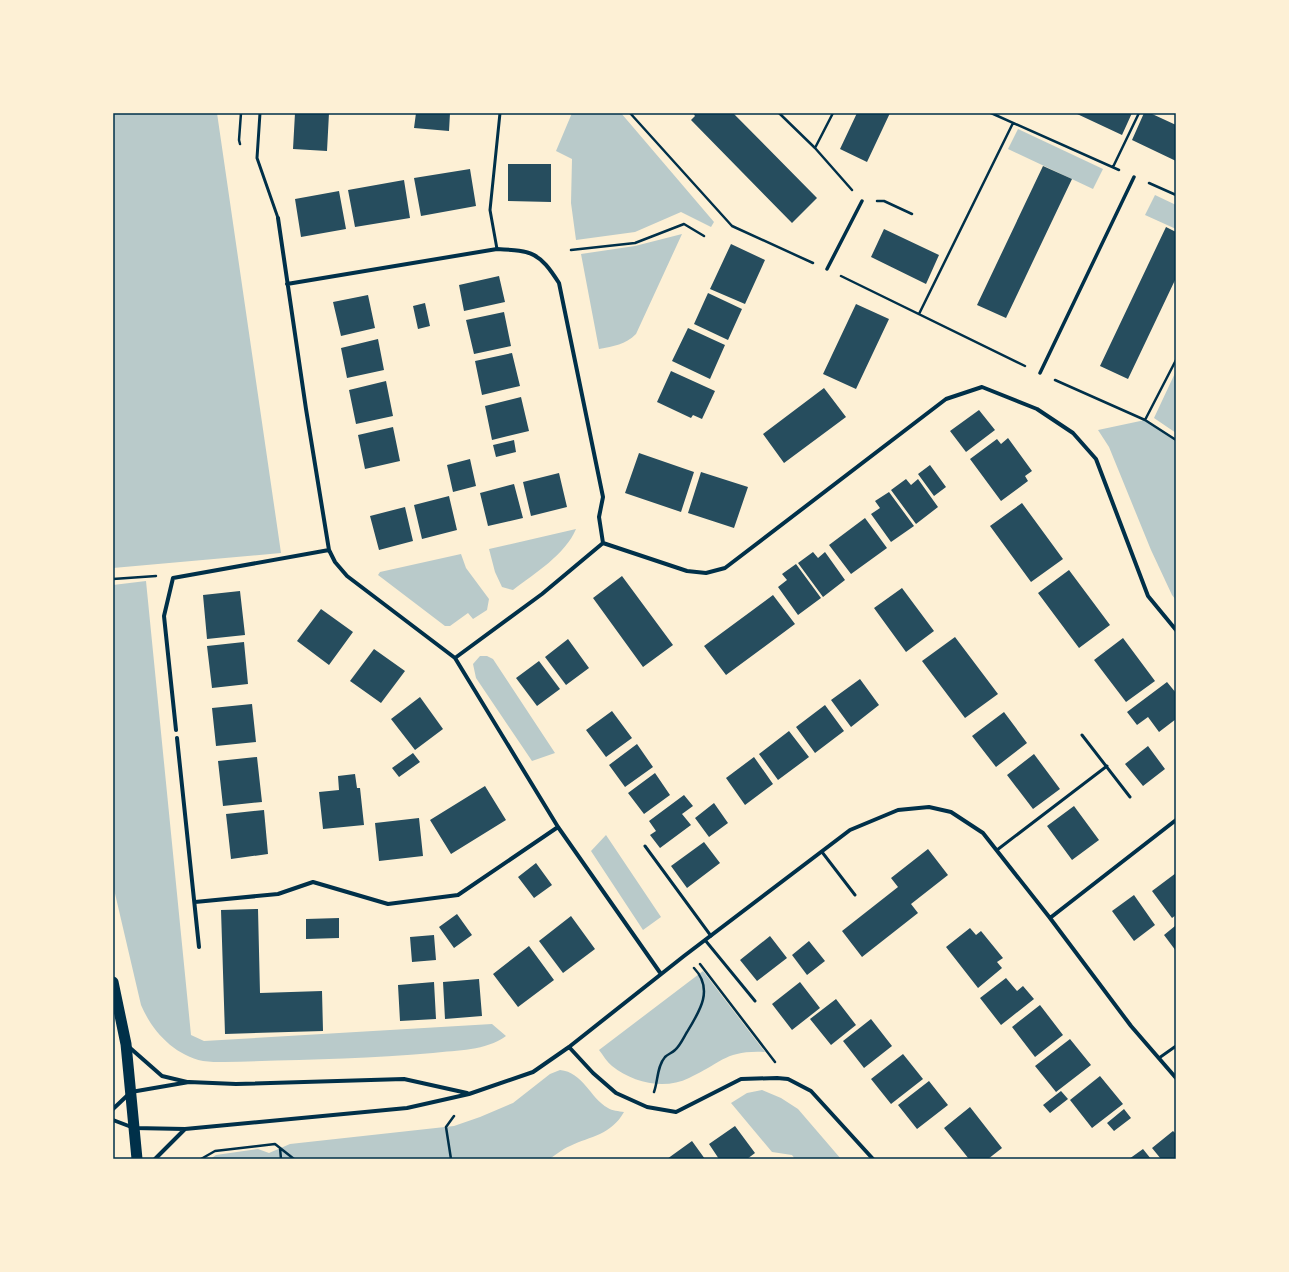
<svg xmlns="http://www.w3.org/2000/svg" width="1289" height="1272" viewBox="0 0 1289 1272" font-family="Ubuntu,sans-serif">
<style>
.green{fill:#b9caca}
.building{fill:#264d5e}
.lines{fill:none;stroke-linecap:round;stroke-linejoin:round}
.path{stroke:#003049;stroke-width:2.5}
.service{stroke:#003049;stroke-width:3}
.pedestrian{stroke:#003049;stroke-width:3.5}
.minor{stroke:#003049;stroke-width:4}
.trunk{stroke:#003049;stroke-width:11}
.neatline{fill:none;stroke:#003049;stroke-width:1.5}
</style>
<rect width="100%" height="100%" fill="#fdf0d5"/>
<path class="green" d="M113,113H217L281,553L113,568Z
M572,113H621L714,222L711,227L681,212L635,232L576,240L571,203L572,159L556,151Z
M1018,129L1103,169L1093,189L1008,149Z
M1155,195L1176,205V229L1145,215Z
M682,234L636,334C625,345 614,346 599,349L581,254L635,246Z
M1176,371V433L1154,418Z
M1145,420L1176,440V600L1172,595L1151,550L1109,447L1098,430Z
M576,529C565,555 535,573 513,590L502,587L495,572L489,549Z
M461,554L466,568L489,599L487,610L473,619L468,613L450,626H445L378,575L380,572Z
M146,581L191,1035L204,1041L492,1024L506,1036C485,1051 458,1050 433,1053C364,1059 294,1060 224,1062C217,1062 210,1062 203,1061C174,1055 152,1031 141,1005L113,885V585Z
M480,656H487L493,659L555,753L532,761L476,678L473,664Z
M606,835L661,917L643,930L591,851Z
M703,971L765,1052C725,1050 722,1063 689,1078C665,1090 633,1083 612,1066C607,1062 603,1055 599,1050Z
M560,1070C583,1072 590,1098 608,1108C612,1111 619,1111 624,1112C611,1135 591,1136 570,1146C562,1149 556,1155 549,1159H210L216,1155L258,1149L269,1153L290,1144L454,1126L480,1117L513,1103L550,1074Z
M762,1090L781,1098L798,1109L841,1159H795L792,1155L772,1152L731,1103L747,1093Z"/>
<path class="building" d="M295,113H329L327,151L293,149Z
M416,113H450L449,131L414,128Z
M693,113H733L817,198L792,223L691,120L695,116Z
M857,113H890L867,162L840,149Z
M1075,113H1132L1122,135Z
M1144,113H1150L1176,125V161L1132,140Z
M508,164H551V202L508,201Z
M1043,166L1072,179L1006,318L977,305Z
M470,169L476,206L421,216L414,178Z
M404,180L410,218L355,227L348,190Z
M339,191L346,229L301,237L295,199Z
M1166,227L1176,232V278L1128,379L1100,366Z
M884,229L939,255L926,284L871,257Z
M731,244L765,260L745,304L710,289Z
M499,276L505,302L464,311L459,285Z
M708,293L742,309L728,340L694,324Z
M368,295L375,328L341,336L333,302Z
M425,303L430,326L418,329L413,306Z
M856,304L889,319L856,389L823,374Z
M504,312L511,346L474,354L466,320Z
M688,328L725,345L710,379L672,361Z
M378,339L384,370L347,378L341,348Z
M512,353L520,386L482,395L475,361Z
M671,371L715,391L702,419L693,415L691,418L657,402Z
M386,381L393,416L356,424L349,390Z
M824,388L846,417L784,463L763,434Z
M521,397L529,431L492,440L485,406Z
M979,410L995,430L966,452L950,431Z
M393,427L400,461L365,469L358,435Z
M1008,438L1032,471L1025,476L1028,481L1001,501L970,459L997,439L1001,444Z
M514,440L516,452L496,457L493,445Z
M639,453L694,472L681,512L625,493Z
M470,459L476,486L453,492L447,465Z
M930,465L946,487L934,496L918,474Z
M701,472L748,487L734,528L688,513Z
M559,473L567,507L531,516L523,482Z
M906,479L911,485L918,479L938,507L916,524L891,490Z
M514,484L523,518L488,526L480,493Z
M889,492L914,526L891,542L871,514L880,508L875,501Z
M449,496L457,530L422,539L414,505Z
M1022,503L1063,559L1031,582L990,526Z
M405,507L413,541L379,550L370,516Z
M865,518L887,548L851,574L829,545Z
M813,552L818,558L825,552L845,580L823,597L798,563Z
M796,564L821,598L798,615L778,587L787,580L782,574Z
M1069,570L1110,625L1079,648L1038,593Z
M622,576L673,645L643,667L593,598Z
M902,588L934,631L906,652L874,608Z
M240,591L245,635L207,639L203,595Z
M773,595L795,624L726,675L704,646Z
M321,609L353,632L329,665L297,641Z
M955,637L998,694L965,718L922,661Z
M1123,638L1155,681L1126,702L1094,660Z
M568,639L589,668L566,685L545,657Z
M244,642L248,684L212,688L207,646Z
M374,649L405,671L381,703L350,681Z
M539,661L560,689L537,706L516,678Z
M860,679L879,705L851,727L831,700Z
M1167,682L1176,693V719L1159,732L1148,717L1137,725L1127,712Z
M420,697L443,729L415,750L391,719Z
M252,704L256,742L216,746L212,708Z
M825,705L844,731L815,753L796,727Z
M612,711L632,738L606,757L586,730Z
M1004,712L1027,743L996,767L972,736Z
M789,731L809,757L778,780L759,754Z
M637,744L653,767L625,787L609,765Z
M1148,746L1165,769L1143,786L1125,764Z
M413,753L420,762L399,777L392,768Z
M1034,754L1060,789L1033,809L1007,775Z
M257,757L262,802L223,806L218,761Z
M754,757L773,784L745,805L726,778Z
M655,773L670,795L644,814L628,793Z
M355,774L357,788H360L364,825L323,829L319,792L339,790L338,776Z
M485,786L506,820L451,854L430,820Z
M684,795L693,806L682,814L691,825L660,848L650,835L656,831L649,821Z
M714,803L728,823L709,837L695,818Z
M1074,806L1099,840L1072,860L1047,826Z
M264,810L268,854L231,859L226,814Z
M419,818L423,856L379,861L375,823Z
M704,842L720,863L687,888L671,866Z
M928,849L948,875L911,904L918,913L862,957L842,931L898,887L891,878Z
M536,863L552,885L534,898L518,877Z
M1176,873V915L1172,918L1152,891Z
M1134,895L1155,925L1134,941L1112,911Z
M258,909L260,993L322,991L323,1031L225,1034L221,910Z
M457,914L472,935L454,948L439,927Z
M571,916L595,949L563,973L539,941Z
M339,918V938L306,939V919Z
M1175,926L1176,927V951L1164,935Z
M970,928L976,935L981,931L1003,958L997,962L1002,968L978,988L946,947Z
M434,935L436,960L412,962L410,937Z
M770,936L787,958L757,981L740,960Z
M809,941L825,961L807,975L792,955Z
M529,946L554,980L518,1007L493,974Z
M1006,978L1017,991L1023,986L1034,999L1001,1025L980,998Z
M479,979L482,1016L445,1019L443,982Z
M434,982L436,1019L400,1021L398,985Z
M800,982L820,1008L792,1030L772,1004Z
M836,999L856,1025L831,1045L810,1019Z
M1040,1005L1063,1035L1035,1057L1012,1027Z
M871,1019L892,1046L864,1068L843,1041Z
M1070,1039L1091,1065L1056,1092L1035,1066Z
M903,1054L923,1079L891,1104L871,1079Z
M1100,1076L1123,1104L1092,1128L1070,1100Z
M929,1081L948,1105L917,1129L898,1105Z
M1061,1091L1068,1099L1050,1113L1043,1105Z
M970,1107L1002,1148L988,1159H969L944,1128Z
M1124,1109L1131,1118L1114,1131L1107,1123Z
M735,1126L755,1153L747,1159H719L709,1144Z
M1173,1131L1176,1134V1159H1161L1152,1148Z
M692,1141L705,1159H667Z
M1143,1149L1151,1159H1129Z"/>
<g class="lines">
<path class="path" d="M630,113L732,226L813,263
M779,113L815,148L852,190
M991,113L1119,170
M240,144L239,140L241,113
M815,148L833,113
M1113,167L1139,113
M1149,183L1176,195
M877,201H884L912,214
M571,250L635,243L684,224L704,236
M841,276L1025,366
M919,314L1013,123
M1055,380L1145,420L1176,440
M1145,420L1176,360
M113,579L156,576
M700,964L775,1062
M654,1092C658,1081 657,1066 665,1057C668,1054 672,1053 675,1050C680,1046 684,1037 687,1032C700,1011 714,989 694,968
M280,1148L281,1159
M201,1159L215,1151L275,1144L294,1159
M451,1159L446,1127L454,1116"/>
<path class="service" d="M260,113L257,158L278,218
M497,249L490,210L500,113
M1082,735L1130,797
M645,846L711,936
M997,850L1107,766
M822,852L855,895
M705,940L755,1001
M1159,1058L1176,1046"/>
<path class="pedestrian" d="M827,269L862,201
M1040,373L1134,177"/>
<path class="minor" d="M278,218L306,409L329,550L335,562L347,576L455,658L558,827L661,974
M287,284L497,249C533,251 539,252 559,283L603,497L599,517L603,543
M603,543L687,571L706,573L725,568L946,399L982,387L1037,409L1073,433L1096,459L1148,596L1176,630
M455,658L542,594L603,543
M176,730L164,616L173,578L329,550
M177,738L199,947
M195,902L278,894L313,882L388,904L458,895L558,827
M1050,918L1176,820
M129,1047L162,1076L187,1082
M569,1047L593,1073L616,1093L647,1107L676,1112L741,1079L777,1078L788,1079L811,1091L873,1159
M113,1109L131,1092L189,1082L236,1084L404,1079L467,1093
M113,1120L134,1128L185,1129L407,1108L469,1094L533,1072L569,1047L684,956L850,830L898,810L929,807L951,812L983,833L1050,918L1131,1026L1176,1078
M155,1159L185,1129"/>
<path class="trunk" d="M113,982L126,1044L137,1159"/>
</g>
<rect width="1289" height="1272" fill="none" stroke="#fdf0d5" stroke-width="228"/>
<rect x="114" y="114" width="1061" height="1044" class="neatline"/>
</svg>
